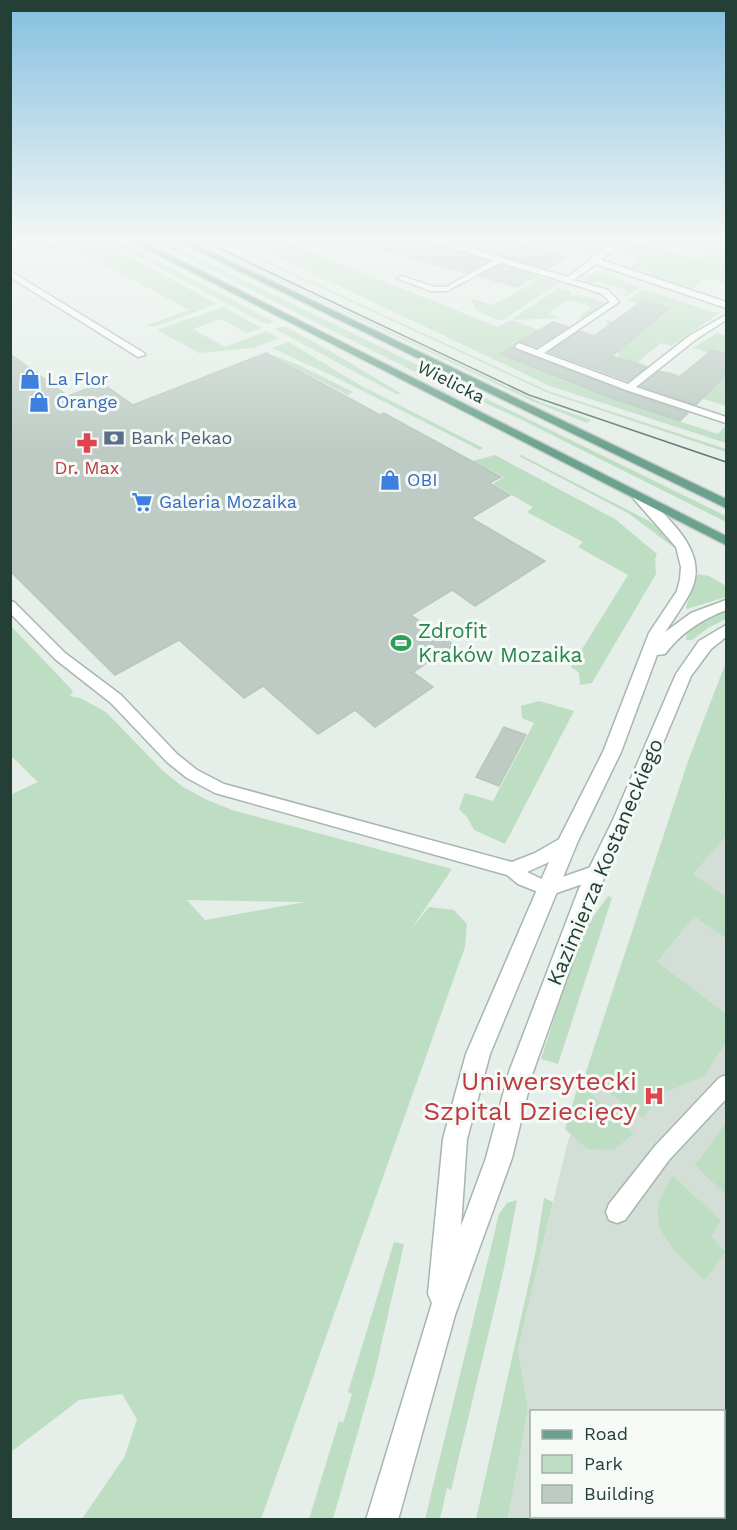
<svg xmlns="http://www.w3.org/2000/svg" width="737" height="1530" viewBox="0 0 737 1530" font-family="'Work Sans',sans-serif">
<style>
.built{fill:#d3ded7;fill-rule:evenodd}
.green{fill:#bedec3;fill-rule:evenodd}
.building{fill:#bdcbc4;stroke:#b7c7be;stroke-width:1.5}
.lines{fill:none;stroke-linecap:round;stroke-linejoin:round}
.lane-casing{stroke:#a7b6af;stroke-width:3}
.street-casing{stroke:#a7b6af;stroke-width:3}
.primary-casing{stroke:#c2c9c6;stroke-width:3}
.lane{fill:#fff;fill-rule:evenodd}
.street{fill:#fff;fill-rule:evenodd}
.primary{fill:#6aa28d;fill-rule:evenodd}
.tram{stroke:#5f7b70;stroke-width:1.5}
.labels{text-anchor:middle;stroke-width:6;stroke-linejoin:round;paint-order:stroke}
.far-shop-label{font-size:18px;fill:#366cbe;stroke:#f5faf7;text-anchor:start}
.far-street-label{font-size:18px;fill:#243f35;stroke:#f5faf7}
.far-service-label{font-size:18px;fill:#4e5e75;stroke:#f5faf7;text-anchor:start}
.far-health-label{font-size:18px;fill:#be3a42;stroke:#f5faf7}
.leisure-label{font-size:21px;fill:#27864d;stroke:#f5faf7;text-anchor:start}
.street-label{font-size:21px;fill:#243f35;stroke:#f5faf7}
.near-health-label{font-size:26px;fill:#be3a42;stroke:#f5faf7;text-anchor:end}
</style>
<rect width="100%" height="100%" fill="#e5eee8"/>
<path class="built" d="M726,667V1519L508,1520L528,1409L518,1349L567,1145ZM532,1412H724V1516H532Z"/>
<path class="green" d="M15,237H37L47,242L62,244L95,238L217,304L154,327L147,325L189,310L76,249C49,256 39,251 15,237Z
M101,237H112L274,322L268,324L260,321Z
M146,237H156L726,516V522L516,417L417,373Z
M188,237L540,402L591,420L587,423L532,401Z
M211,237H216L548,391L726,449V452L546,392Z
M236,237L284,241L498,327L507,322L514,321L558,337L552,341H524L501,355L538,370L547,365L560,370L552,376L606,397L616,390L624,403L718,434L726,425V443L550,386Z
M533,237H591L598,250L593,254Z
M662,237H696L726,244V284L706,278L692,288L649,275L651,273L629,268L641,258L617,254L634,242L697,259L707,252L705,249Z
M513,269L559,283L503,320L495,319L476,310L470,298L493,305L534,282L522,277Z
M594,273H600L640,287L627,296L623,295L627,291L596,281L590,285L582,279Z
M559,288L573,292L569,295L573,297L578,294L607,303L587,318H577L592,307L569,300L548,314L560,318L515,320L513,318Z
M645,289L712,312L720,313L671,346L661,343L638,362L647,366L621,362L606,320L616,323L659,319L671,309L644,301L641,304L627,300Z
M223,307L262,328L247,333L221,319L193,329L225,347L266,331L279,338L254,348L199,353L157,330Z
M280,327H286L327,349L402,394H396L275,329Z
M717,333L726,336V354L712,350L709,353L693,348Z
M289,342L360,385L483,448L480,450L337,378L272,348Z
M267,353L299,365L353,392L348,395L359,401Z
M667,371L684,377L720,381L726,374V406L664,387Z
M495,455L615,519L657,554L655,559L656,574L592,683L580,685L579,673L571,667L628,575L578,547L583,542L527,512L533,507L493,484L504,477L473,461Z
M521,455L649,521L665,533L676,549L628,513L519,456Z
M698,574L709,576L726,586V597L687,609L686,607Z
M726,611V619L708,628L692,640H686L688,630L703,620Z
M11,626L73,691L70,696L80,698L106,712L162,770L183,787L205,799L232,810L452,869L410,931L429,907L454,910L467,924L465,947L261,1519H82L125,1456L137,1419L122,1394L79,1400L11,1452L10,795L38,782L11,756V716L14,719L10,715ZM187,900L304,902H305L205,920Z
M726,662V793L723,797L726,800V836L693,874L726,897V938L694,916L657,962L726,1014V1043L703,1077L663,1093L643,1118L585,1075L688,761Z
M539,701L574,711L505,844L474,830L467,817L459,809L465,793L493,801L534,723L522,718L521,706Z
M608,896L612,898L558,1064L541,1059L582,932Z
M579,1082L634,1134L613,1150L587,1149L565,1129Z
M726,1123V1195L695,1165Z
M673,1176L721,1221L711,1236L726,1252L704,1280C670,1245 638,1225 673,1176Z
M544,1198L553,1202L518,1349L528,1409L508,1519H476L535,1255Z
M517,1200L503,1273L451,1490L447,1488L440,1519H425L499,1214L507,1203Z
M394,1242L404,1244L375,1372L333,1519H309L339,1421L343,1423L352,1394L348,1392Z"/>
<path class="building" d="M358,237H414L488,261L467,273L357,243Z
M439,237H499L567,257L547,269Z
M501,265L536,275L517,287L479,276Z
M642,301L670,308L612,356L647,367L628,381L549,352L580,331L594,336Z
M553,322L568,327L537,347L521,341Z
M513,347L515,350L625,392L688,413L680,421L608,397L500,354Z
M712,350L726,354V374L696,405L641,386L660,371L679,377Z
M266,353L380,415L384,413L501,477L489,483L510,495L471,518L545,561L475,606L452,590L411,615L454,645L413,672L433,687L375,727L355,710L318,734L263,686L244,698L179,640L115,675L10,571V354L68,396L102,383L133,405Z
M504,727L526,735L499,786L476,777Z"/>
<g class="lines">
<g class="lane-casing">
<path id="lane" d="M50,237H87L67,242Z
M496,259L503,261L447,291H431L397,278L401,276L435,287H446Z
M10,271L144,353L145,355L138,357L10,277Z
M566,278L608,290L619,302L544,353L628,384L689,336L726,315V320L695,340L636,387L726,417V423L626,390L516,348L515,346L519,343L537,350L610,302L602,294L566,282Z
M10,601L14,602L65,653L121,695L177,754L197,770L224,784L512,862L535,853L568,834L574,836L576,841L574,846L547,863L527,872L548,882L597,865L603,867L605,872L603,877L548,896L518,884L507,875L215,793L187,778L167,762L111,703L55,659L10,613Z
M726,1075V1099L669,1160L625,1220L617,1223L609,1220L606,1212L609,1204L655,1146L719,1078Z"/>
</g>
<g class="street-casing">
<path id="street" d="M416,237H430L568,277L620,237H630L601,260L726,302V308L596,264L569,283Z
M640,494L645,495C669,520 711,553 690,593C683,606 674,619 665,632L691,613L726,600V610C701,620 682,632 665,654L657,655L621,752L578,841L490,1054L467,1139L461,1226L486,1158L509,1072L578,891L613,820L676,674L699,641L726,625V637L711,649L691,676L631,820L598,891L533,1072L512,1158L455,1315L398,1520H366L432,1303L428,1294L443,1139L466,1054L558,841L603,752L649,633L677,591L680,579L681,567L676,547L633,498Z"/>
</g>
<g class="primary-casing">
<path id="primary" d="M123,237H134L726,536V545Z
M169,237H180L726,499V508Z"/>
</g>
<use href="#lane" class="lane"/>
<use href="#street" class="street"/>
<use href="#primary" class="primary"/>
<path class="tram" d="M195,237L529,395L726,462"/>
</g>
<linearGradient id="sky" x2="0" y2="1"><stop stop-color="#84bfdf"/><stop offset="0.53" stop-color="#f3f7f5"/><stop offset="1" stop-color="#f3f7f5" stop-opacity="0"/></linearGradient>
<rect width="737" height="451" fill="url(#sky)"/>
<defs>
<g id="shop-bare" transform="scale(1.62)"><path d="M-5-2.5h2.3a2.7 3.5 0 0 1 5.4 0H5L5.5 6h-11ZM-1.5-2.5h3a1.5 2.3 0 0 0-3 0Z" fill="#3f7fe0" stroke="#f5faf7" stroke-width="2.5" paint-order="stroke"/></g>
<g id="bank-bare" transform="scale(1.62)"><path d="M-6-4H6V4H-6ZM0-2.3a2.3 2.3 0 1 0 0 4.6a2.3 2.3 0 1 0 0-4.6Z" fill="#5c6f8a" stroke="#f5faf7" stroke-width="2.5" paint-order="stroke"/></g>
<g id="pharmacy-bare" transform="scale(1.62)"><path d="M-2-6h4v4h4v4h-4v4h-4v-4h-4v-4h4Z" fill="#e0444e" stroke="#f5faf7" stroke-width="2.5" paint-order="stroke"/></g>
<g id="supermarket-bare" transform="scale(1.62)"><path d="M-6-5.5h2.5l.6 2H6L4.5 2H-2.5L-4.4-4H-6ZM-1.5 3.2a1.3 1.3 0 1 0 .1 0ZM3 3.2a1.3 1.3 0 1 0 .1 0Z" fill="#3f7fe0" stroke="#f5faf7" stroke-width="2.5" paint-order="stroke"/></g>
<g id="stadium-bare" transform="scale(1.62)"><path d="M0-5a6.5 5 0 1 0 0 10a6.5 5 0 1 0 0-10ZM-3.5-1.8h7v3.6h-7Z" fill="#2e9e5b" stroke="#f5faf7" stroke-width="2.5" paint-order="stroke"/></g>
<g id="hospital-bare" transform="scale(1.62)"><path d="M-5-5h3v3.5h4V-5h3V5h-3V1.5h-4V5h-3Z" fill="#e0444e" stroke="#f5faf7" stroke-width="2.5" paint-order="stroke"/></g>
</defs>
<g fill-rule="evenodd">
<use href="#shop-bare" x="30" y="379"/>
<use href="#shop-bare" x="39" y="402"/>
<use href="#bank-bare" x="114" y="438"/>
<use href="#pharmacy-bare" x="87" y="443"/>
<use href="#shop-bare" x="390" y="480"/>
<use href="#supermarket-bare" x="142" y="502"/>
<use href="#stadium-bare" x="401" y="643"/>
<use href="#hospital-bare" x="654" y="1096"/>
</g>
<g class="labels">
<g class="far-shop-label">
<text x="47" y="385">La Flor</text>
<text x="56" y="408">Orange</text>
<text x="407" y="486">OBI</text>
<text x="159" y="508">Galeria Mozaika</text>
</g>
<g class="far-street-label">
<text transform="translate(451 382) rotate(27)" y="6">Wielicka</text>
</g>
<g class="far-service-label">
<text x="131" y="444">Bank Pekao</text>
</g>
<g class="far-health-label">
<text x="87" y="474">Dr. Max</text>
</g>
<g class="leisure-label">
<text x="418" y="638">Zdrofit<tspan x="418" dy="24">Kraków Mozaika</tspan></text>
</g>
<g class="street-label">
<text transform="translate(605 862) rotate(-67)" y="7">Kazimierza Kostaneckiego</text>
</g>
<g class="near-health-label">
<text x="637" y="1090">Uniwersytecki<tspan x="637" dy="30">Szpital Dziecięcy</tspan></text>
</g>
</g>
<rect width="737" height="1530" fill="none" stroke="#243f35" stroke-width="24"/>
<rect x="530" y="1410" width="195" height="108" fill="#f5faf7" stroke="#a1afa9" stroke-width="1.5"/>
<rect x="542" y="1430" width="30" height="9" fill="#6aa28d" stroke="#a1afa9" stroke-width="1.5"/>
<text x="584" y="1440" font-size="18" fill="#243f35">Road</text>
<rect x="542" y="1455" width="30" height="18" fill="#bedec3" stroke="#a1afa9" stroke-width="1.5"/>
<text x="584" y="1470" font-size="18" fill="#243f35">Park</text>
<rect x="542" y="1485" width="30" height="18" fill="#bdcbc4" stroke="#a1afa9" stroke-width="1.5"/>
<text x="584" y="1500" font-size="18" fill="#243f35">Building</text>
</svg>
